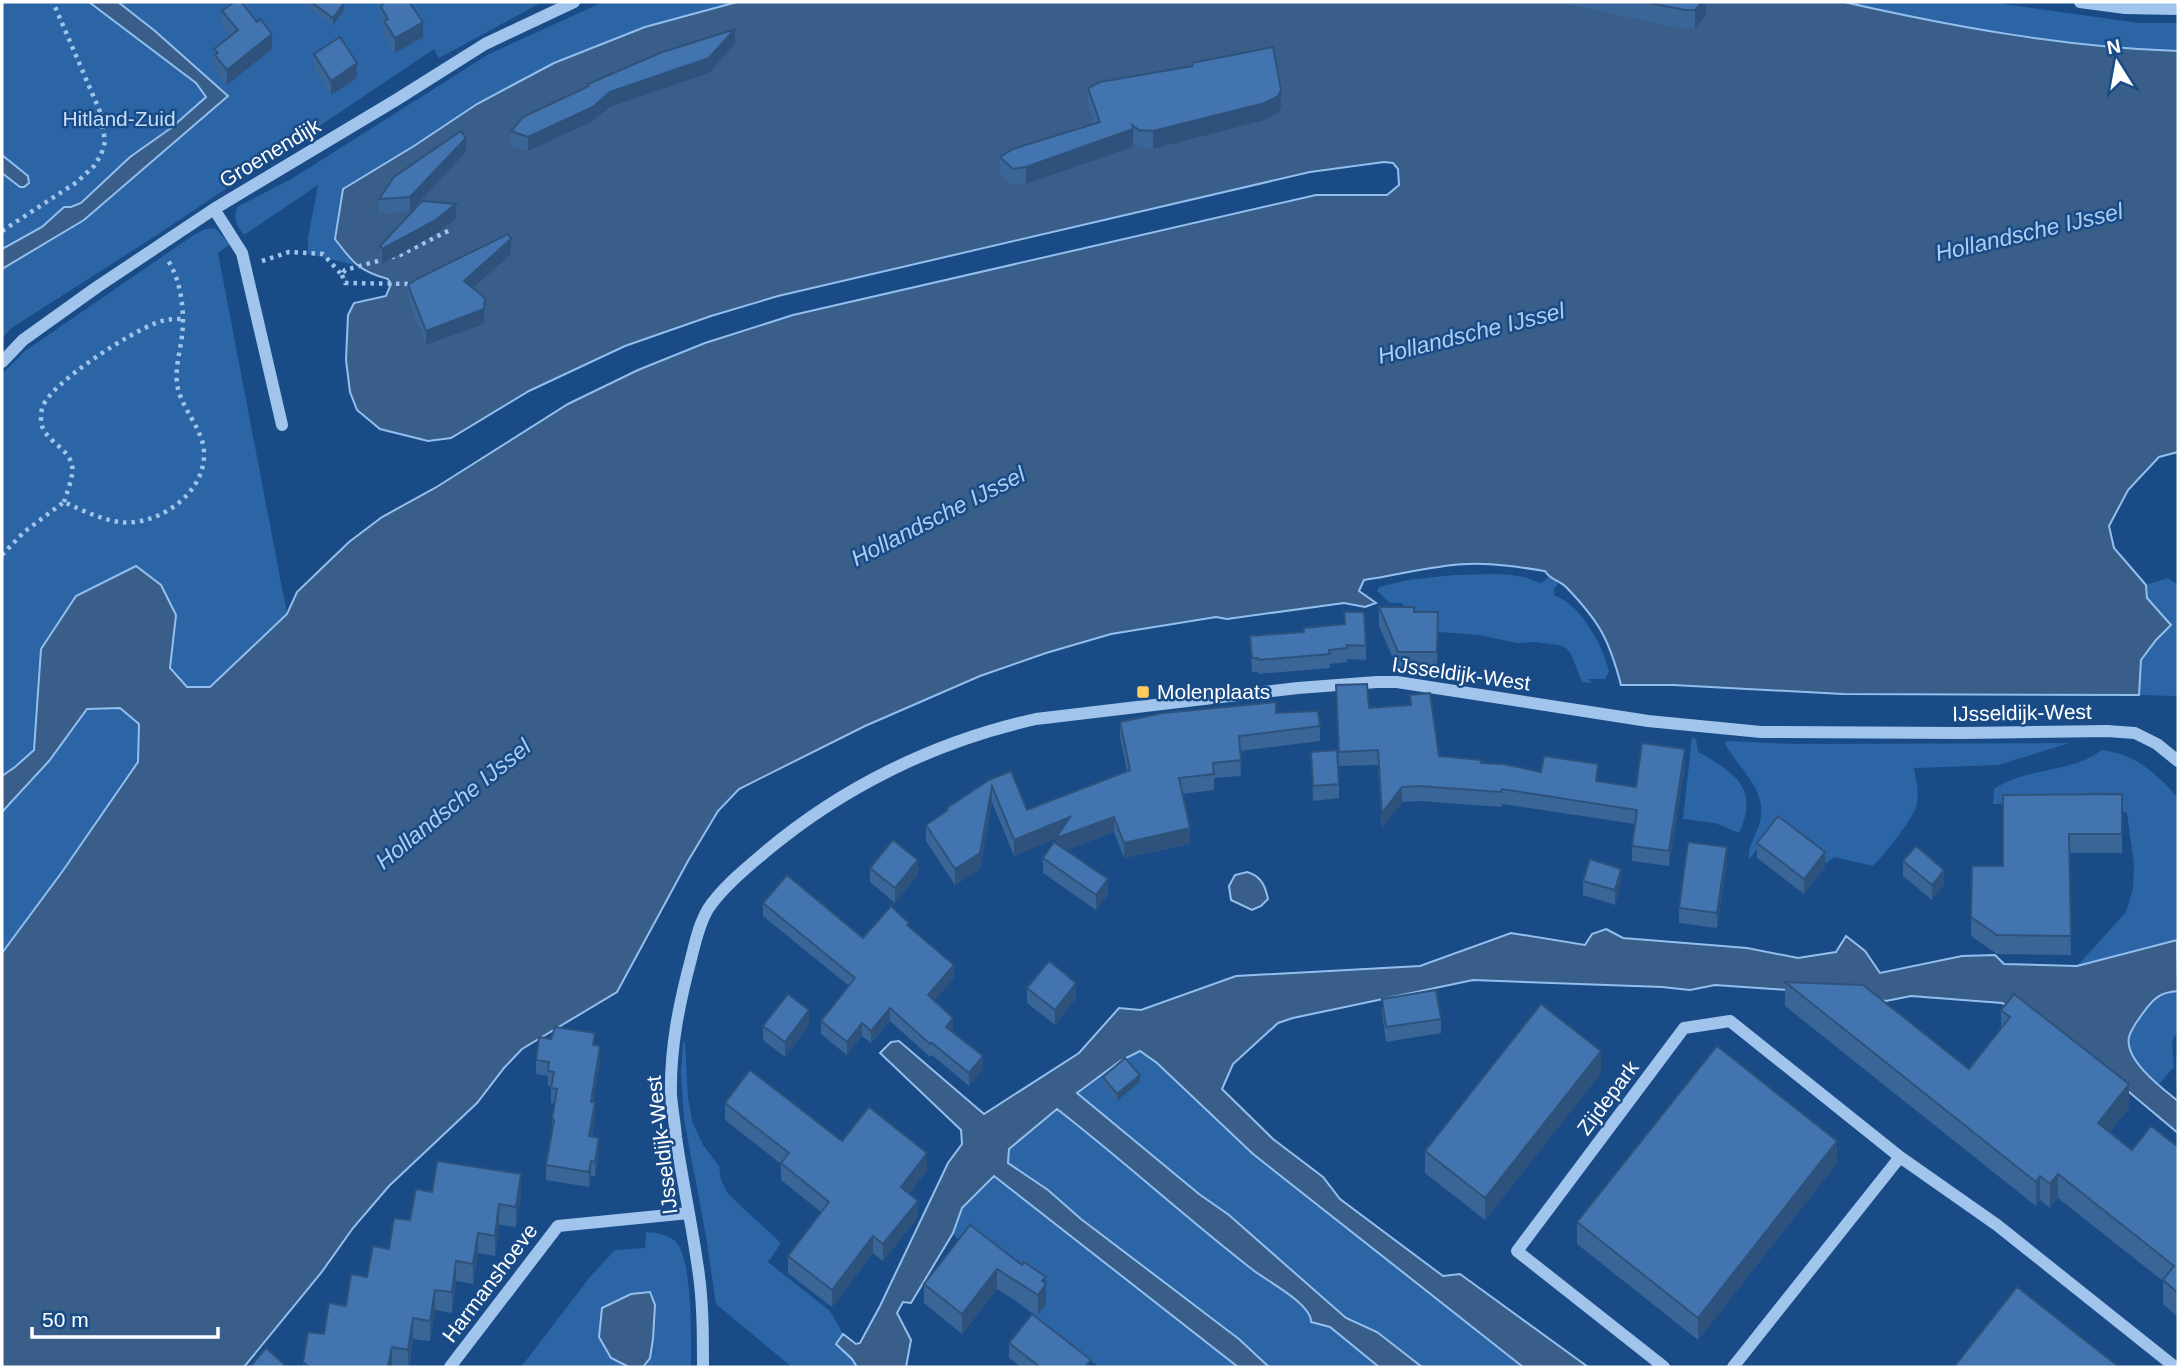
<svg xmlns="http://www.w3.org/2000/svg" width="2180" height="1369" viewBox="0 0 2180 1369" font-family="Arial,sans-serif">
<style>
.green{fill:#2c65a5}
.water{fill:#395e89;stroke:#93bfef;stroke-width:2}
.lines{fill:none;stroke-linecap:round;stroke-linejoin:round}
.path{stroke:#a0c4ec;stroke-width:4.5;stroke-dasharray:3.5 5;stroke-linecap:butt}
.minor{stroke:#a0c4ec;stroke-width:12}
.wall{fill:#396597}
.shaded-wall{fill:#2e527b}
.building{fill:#4275b0;stroke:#2e527b;stroke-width:2}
.poi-dot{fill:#ffcd5c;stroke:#194b87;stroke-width:2.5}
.labels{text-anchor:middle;stroke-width:5;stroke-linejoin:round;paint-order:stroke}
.park-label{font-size:21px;fill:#c6def9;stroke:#194b87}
.street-label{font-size:21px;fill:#fff;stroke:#194b87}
.poi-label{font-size:21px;fill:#fff;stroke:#194b87;text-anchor:start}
.water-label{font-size:23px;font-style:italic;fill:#accef4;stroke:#194b87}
</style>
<rect width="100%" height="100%" fill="#194b87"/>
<path class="green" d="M2,2H542L439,58L434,49L160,233L10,329L2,338Z
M603,2H737L645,27L554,63L477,104L414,146L343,189L335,239L354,265L308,254V238L318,185L244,235C236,225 234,220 237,207L293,178L489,54Z
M1844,2H1990L2139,23H2178V51C2065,47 1954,27 1844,2Z
M215,228L230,244L218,253L287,614L210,687H187L170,668L176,615L136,566L76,596L41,649L34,750L15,767L2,776V374L25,351L195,234L206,229Z
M1454,575C1481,575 1515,570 1539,583L1545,581L1548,577L1559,583L1554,589V595C1557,597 1561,598 1564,600C1584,612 1605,650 1609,672L1605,679H1588L1592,683L1582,682L1571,654L1566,648L1559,645L1535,642L1517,643L1479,635L1439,632V629H1430L1401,603H1390L1377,591L1379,587L1408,580Z
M2168,578L2178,585V696L2139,695L2141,660L2156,640L2171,625L2147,598L2146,585Z
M120,708L139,724L138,762L62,872L2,953V812L49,761L87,709Z
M1692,737L1696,739L1698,752C1734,772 1760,788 1739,833L1715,823L1683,819Z
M1727,741L1796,744L2069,743L1999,765L1914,768C1916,780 1920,795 1916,807C1910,823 1885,854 1873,866L1834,857L1827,863L1777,827L1749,859C1747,847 1757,834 1760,822C1768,790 1739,769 1725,744Z
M2102,750C2137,755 2156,773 2178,798V941L2154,945L2077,966L2126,912L2133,889L2134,864L2127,813L2084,800L1993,804L1994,789C2026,767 2073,773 2102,750Z
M2178,991V1032L2172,1040L2174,1067L2158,1085C2150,1077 2138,1067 2132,1057C2121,1038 2144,1002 2162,993C2167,991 2173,991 2178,991Z
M683,1042H685L688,1097L692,1121L703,1145L719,1166L721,1180L728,1194L781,1243L768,1262L830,1311L843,1334L836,1344L852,1359L857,1367H792L716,1304L706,1236L684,1119L681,1074Z
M1140,1050L1157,1063L1253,1154L1523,1367H1422L1377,1332L1346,1318L1229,1215L1199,1194L1076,1093L1120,1061Z
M1057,1109C1123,1161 1186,1218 1253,1270C1267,1281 1312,1304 1311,1322L1330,1327L1379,1367H1269C1237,1331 1190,1302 1152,1273C1104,1237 1058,1197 1008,1163L1009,1149Z
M994,1176L1238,1367H1099L995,1284L953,1233L962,1208Z
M646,1232C657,1233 668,1234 676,1242C693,1260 691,1342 691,1367H643L650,1358L655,1305L611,1358L629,1367H521L590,1277L615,1250L645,1248Z"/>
<path class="water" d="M89,2H118L155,31L228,96L84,220L2,269V249L42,227L64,207H71L81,203L130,157L171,128L206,97L196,83Z
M737,2H1844C1954,27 2065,47 2178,51V452L2159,457L2128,490L2109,526L2114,548L2146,585L2147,598L2171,625L2156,640L2141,660L2139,695L1843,694L1673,685H1621C1609,639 1599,621 1566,587C1559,580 1550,580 1545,571C1519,567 1494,563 1468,564C1433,565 1399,575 1364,580L1359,591L1376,603L1365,607L1344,603L1227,619L1216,617L1111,634L1046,653L980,676L865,726L739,789L718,811L688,861L617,992L522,1049L504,1068L477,1103L389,1186L353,1228L321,1273L244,1367H2V953L62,872L138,762L139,724L120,708L87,709L49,761L2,812V776L15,767L34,750L41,649L76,596L136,566L161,585L176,615L170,668L187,687H210L287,614L297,592L349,542L382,517L435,488L568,404L638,370L705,343L793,315L1316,195H1387L1399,185L1398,169L1393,163L1384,162L1310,172L778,296L711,316L625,346L529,391L451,438L428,441L380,429L357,410L350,392L346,360L348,315L354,303L386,296L391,284L388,279C359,271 353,263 335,239L343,189L414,146L477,104L554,63L645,27Z
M2,155L28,176L29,183L24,187H20L2,173Z
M1247,872C1261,876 1265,885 1268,899L1261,906L1252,910L1231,900L1229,886L1235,875Z
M1606,929L1623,938L1747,948L1798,958L1836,952L1846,936L1865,951L1880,973L1962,956L1995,955L2004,964L2077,966L2177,940L2178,991C2160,992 2153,999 2143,1013C2138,1020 2131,1029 2129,1037C2124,1060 2163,1089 2178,1101V1133L2123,1087L2030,1018L2002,1003L1911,996L1886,1001L1832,993L1715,985L1690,990L1662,987L1473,980L1293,1018L1278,1023L1233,1064L1222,1089L1273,1139L1323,1177L1340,1199L1443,1276L1460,1274L1588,1367H1523L1253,1154L1157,1063L1140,1051L1120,1061L1077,1093L1199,1194L1229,1215L1346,1318L1377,1332L1422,1367H1379L1330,1327L1311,1322C1312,1304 1267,1281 1253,1270C1186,1218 1124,1161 1057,1109L1009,1149L1008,1163L1048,1190L1081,1219L1239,1339L1269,1367H1238L994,1176L962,1208L953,1233L911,1303L903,1302L897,1313L911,1340L906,1367H857L852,1359L836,1344L843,1334L856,1344L860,1343L880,1306L948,1163L962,1144L961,1130L880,1053L891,1042L899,1041L984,1114L1079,1053L1119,1008L1141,1010L1236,976L1420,966L1511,933L1585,945L1592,934Z
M650,1292L655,1305L653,1339L650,1358L643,1367H629L611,1358L599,1337L602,1308L631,1294Z"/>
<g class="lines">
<path class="path" d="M2,231L77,182L94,166L101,155L105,142L101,114L53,2
M262,261L289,252L323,254L342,275L345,270L400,255L450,230
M342,275L345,283L413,284
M64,502C67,492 74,476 72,465C68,447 44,441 41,422C41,418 41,410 43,406C52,382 131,332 156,323C165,319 173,319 183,319
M2,555L24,532L64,502C81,510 100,519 119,522C157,527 206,494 204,452C203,428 180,408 177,383C175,368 180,352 182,336C185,311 181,280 167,259"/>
<path class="minor" d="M2080,2L2125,8L2178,9
M214,209L242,253L282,425
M2,362L23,340L97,287L214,209L396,100L485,44L574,2
M450,1367L558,1226L689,1213
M703,1367C703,1332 703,1297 697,1262C691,1220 682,1179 676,1137C675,1123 672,1109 671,1095C670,1048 679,1004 691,959C695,943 699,924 708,909C721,889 745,869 764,853C842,787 936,741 1036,719L1298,688L1377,682H1397L1648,721L1761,732L1963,733L2107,731L2135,733L2157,744L2178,761
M1664,1367L1517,1251L1684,1028L1730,1021L1900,1157L1997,1225L2175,1367
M1733,1367L1900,1157"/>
</g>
<path class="wall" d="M301,2H343L344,10L333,25Z
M1563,2H1706V15L1695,29H1685L1570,5Z
M381,7L423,37L395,53L384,36V26L381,21Z
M222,11L272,49L227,85L215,70L214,64V49L230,36L222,26Z
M735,44L709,73L610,107L593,121L528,151L511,146V131L588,86V84Z
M314,54L357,78L331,95L314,69Z
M1192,63L1281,108L1278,113L1265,120L1153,149L1139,147L1133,143V147L1026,184L1013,186L1000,174V157L1095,124L1088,106V88L1192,66Z
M466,152L410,212L379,214V199Z
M456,219L434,235L382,264L380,261V246Z
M511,254L473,288L485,312L484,324L426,345L408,299V285Z
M1379,607L1414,612H1438L1437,670H1398L1379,626Z
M1344,612L1366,646V660L1347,659V662L1330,664V668L1258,674V672H1252L1250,636L1304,632L1344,624Z
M1336,685L1369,708L1410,705V695L1439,756L1636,787L1685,764L1669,866L1632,861V846L1635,824L1502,804L1501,807L1419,801L1402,802L1382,828L1378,765L1339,766Z
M1276,713L1320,726V741L1240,751L1241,776L1214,778V790L1182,794L1190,844L1124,858L1114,832L1066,850L1108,894L1096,910L1043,873V858L1056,843V838L1014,856L992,802L980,869L955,885L926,841V825L947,811V808L989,780L1027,810L1127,771L1120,737V722Z
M1311,752L1339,784V798L1313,801Z
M2122,794V853H2069L2071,955L1997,954L1971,936L1972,866H2003Z
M1757,843L1825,867L1804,894L1757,858Z
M1903,861L1944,884L1932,900L1903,876Z
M1727,862L1717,928L1679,923V908Z
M870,868L918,875L895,903L870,882Z
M1583,881L1621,884L1615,905L1583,895Z
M763,903L863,938L909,927L954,978L934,1001L953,1031L952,1032L983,1069L969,1086L932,1055L930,1057L890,1021L871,1043L862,1036L847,1055L821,1034V1021L849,986L763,916Z
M1785,982L1969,1069L2001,1028V1010L2129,1108L2110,1132L2132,1150L2178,1147V1317L2163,1304V1281L2058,1198L2050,1208L2040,1200L2036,1206L1785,1006Z
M1027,988L1076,998L1055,1025L1027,1003Z
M1382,999L1441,1019V1033L1386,1042L1382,1014Z
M809,1025L785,1057L763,1040V1026Z
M595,1045L600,1061L593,1102L595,1117L592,1137L599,1152L595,1176H591L589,1187L546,1180V1165L552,1132V1120L555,1103H551V1087L548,1086V1076L536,1074V1060Z
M2178,1054V1088L2176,1086V1057Z
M1601,1073L1485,1220L1425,1173V1151Z
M1103,1077L1140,1082L1117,1101L1103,1084Z
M725,1103L927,1170L909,1194L918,1217L883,1261L873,1253L832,1307L788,1273V1256L821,1212L781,1180V1164L725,1120Z
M1837,1163L1698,1340L1577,1244V1222Z
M432,1192L521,1195L516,1227L499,1225L495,1256L478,1253L473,1284L456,1281L452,1313L435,1310L430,1341L413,1339L409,1367H303V1362Z
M970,1225L1046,1284V1304L1038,1315L997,1289L962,1334L924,1303V1284Z
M1009,1343L1091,1367H1021L1009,1358Z"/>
<path class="shaded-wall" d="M1702,2H1706V15L1695,29V10Z
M344,3V10L333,25V18Z
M423,22V37L395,53V38Z
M735,29V44L709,73L610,107L593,121L528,151V137L610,92Z
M272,34V49L227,85V70Z
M357,63V78L331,95V81Z
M1281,90V108L1278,113L1265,120L1153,149V131Z
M1133,129V147L1026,184V167Z
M466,138V152L410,212V197Z
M456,204V219L434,235L382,264V249Z
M511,239V254L464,296V281Z
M485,298L484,324L426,345V331Z
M1685,749V764L1669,866V851Z
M992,786V802L980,869L955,885V869Z
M1402,787V802L1382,828V813Z
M1070,817H1114V832L1056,854V838L1014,856V840Z
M1190,828V844L1124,858V843Z
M1727,847V862L1717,928V913Z
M1825,852V867L1804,894V879Z
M918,860V875L895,903V888Z
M1621,869V884L1615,905V890Z
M1944,870V884L1932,900V885Z
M1108,879V894L1096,910V895Z
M954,965V978L928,1008V995Z
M1076,983V998L1055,1025V1010Z
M890,1008V1021L871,1043V1031Z
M809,1010V1025L785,1057V1042Z
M953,1018V1031L946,1039V1027Z
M862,1023V1036L847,1055V1042Z
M600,1046V1061L591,1116V1102Z
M1601,1051V1073L1485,1220V1198Z
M983,1056V1069L969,1086V1073Z
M1140,1075V1082L1117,1101V1094Z
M2129,1084V1108L2098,1147V1123Z
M595,1102V1117L589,1151V1136Z
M599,1138V1152L595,1176V1162Z
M1837,1141V1163L1698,1340V1318Z
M927,1153V1170L901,1204V1187Z
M591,1161V1176L589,1187V1172Z
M521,1174V1195L516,1227V1207Z
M2058,1174V1198L2050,1208V1184Z
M2040,1176V1200L2036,1206V1182Z
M918,1201V1217L883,1261V1244Z
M499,1204V1225L495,1256V1236Z
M478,1233V1253L473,1284V1264Z
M873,1236V1253L832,1307V1290Z
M456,1261V1281L452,1313V1292Z
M997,1269V1289L962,1334V1314Z
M1046,1277V1304L1038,1315V1295L1042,1281Z
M435,1290V1310L430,1341V1321Z
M413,1318V1339L408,1367V1350Z
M392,1347V1367H388Z"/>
<path class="building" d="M234,2H241L257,22L260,19L272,34L227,70L215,55L218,53L214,49L238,30L222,11Z
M311,2H343L344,3L333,18Z
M385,2H409L423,22L395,38L384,21L388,19L381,7Z
M1645,2H1702L1695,10H1685Z
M735,29L709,58L610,92L593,107L528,137L511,131L523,117L589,86L588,84L660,53Z
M340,37L357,63L331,81L314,54Z
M1273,47L1281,90L1278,96L1265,103L1153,131L1139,130L1132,125L1133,129L1026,167L1013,169L1000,157L1013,149L1100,122L1088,88L1100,82L1193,66L1192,63Z
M461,131L466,138L410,197L379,199L394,177Z
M422,201L456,204L434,221L382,249L380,246Z
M508,234L511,239L464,281L485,298L484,309L426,331L408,285L417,279Z
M1379,607H1414V612H1438L1437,652H1398Z
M1344,612H1364L1366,646L1347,645V648L1329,650L1330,654L1258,660V658H1252L1250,636L1304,632V628L1345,624Z
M1367,684L1369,708L1411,705L1410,695L1430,693L1439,756L1481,760V763L1503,764L1541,772L1544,756L1598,764L1596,781L1636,787L1642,743L1685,749L1669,851L1632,846L1637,810L1502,789L1501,792L1419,786L1402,787L1382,813L1378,750L1339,752L1336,685Z
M1276,702V713L1318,711L1320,726L1239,736L1241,760L1213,763L1214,774L1179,778L1190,828L1124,843L1114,817L1056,838L1070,817L1014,840L992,786L980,853L955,869L926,825L948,810L947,808L989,780L1011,771L1027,810L1130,770L1120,722L1163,713Z
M1337,750L1339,784L1313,786L1311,752Z
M2122,794V834H2069L2071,936L1997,935L1971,917L1972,866H2003V795Z
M1778,816L1825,852L1804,879L1757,843Z
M893,840L918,860L895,888L870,868Z
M1054,842L1108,879L1096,895L1043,858Z
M1688,842L1727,847L1717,913L1679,908Z
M1916,846L1944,870L1932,885L1903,861Z
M1590,859L1621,869L1615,890L1583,881Z
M787,875L863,938L891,906L909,923L907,925L954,965L928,995L953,1018L946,1027L983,1056L969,1073L932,1043L930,1044L890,1008L871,1031L862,1023L847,1042L821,1021L855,978L763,903Z
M1049,961L1076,983L1055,1010L1027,988Z
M1785,982L1863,985L1969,1069L2010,1017L2001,1010L2014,994L2129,1084L2098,1123L2132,1150L2151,1126L2178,1147V1293L2163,1280L2174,1266L2058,1174L2050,1184L2040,1176L2036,1182Z
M1436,990L1441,1019L1386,1027L1382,999Z
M788,994L809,1010L785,1042L763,1026Z
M1541,1004L1601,1051L1485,1198L1425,1151Z
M555,1027L595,1033L593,1045L600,1046L591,1102H595L589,1136L599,1138L595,1162L591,1161L589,1172L546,1165L554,1120H552L557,1089L551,1088L554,1072L548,1071L549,1062L536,1060L539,1037L551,1039Z
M1717,1046L1837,1141L1698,1318L1577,1222Z
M1125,1058L1140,1075L1117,1094L1103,1077Z
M750,1070L842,1141L869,1107L927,1153L901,1187L918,1201L883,1244L873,1236L832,1290L788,1256L829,1202L781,1163L789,1153L725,1103Z
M437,1161L521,1174L516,1207L499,1204L495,1236L478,1233L473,1264L456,1261L452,1292L435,1290L430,1321L413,1318L408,1350L392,1347L388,1367H309L303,1362L308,1332L324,1334L329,1303L346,1306L351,1274L367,1277L373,1246L389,1249L394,1218L410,1220L416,1189L432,1192Z
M970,1225L1022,1265L1024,1262L1046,1277L1042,1281L1046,1284L1038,1295L997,1269L962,1314L924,1284Z
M2017,1287L2119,1367H1954Z
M1032,1314L1091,1360L1085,1367H1040L1009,1343Z
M266,1348L285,1365L283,1367H250Z"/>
<rect class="poi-dot" x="1136" y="685" width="14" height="14" rx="3.5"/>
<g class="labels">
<g class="park-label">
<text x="119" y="126">Hitland-Zuid</text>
</g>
<g class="street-label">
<text transform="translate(270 153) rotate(-31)" y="7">Groenendijk</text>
<text transform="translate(1461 674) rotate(8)" y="7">IJsseldijk-West</text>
<text transform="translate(2022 713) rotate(-1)" y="7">IJsseldijk-West</text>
<text transform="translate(1608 1098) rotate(-53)" y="7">Zijdepark</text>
<text transform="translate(662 1145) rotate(-97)" y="7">IJsseldijk-West</text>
<text transform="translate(490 1283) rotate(-53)" y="7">Harmanshoeve</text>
</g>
<g class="poi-label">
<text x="1157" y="699">Molenplaats</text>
</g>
<g class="water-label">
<text transform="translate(2029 232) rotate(-13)" y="8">Hollandsche IJssel</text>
<text transform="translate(1471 333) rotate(-14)" y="8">Hollandsche IJssel</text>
<text transform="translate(938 516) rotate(-27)" y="8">Hollandsche IJssel</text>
<text transform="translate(453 804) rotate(-39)" y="8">Hollandsche IJssel</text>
</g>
</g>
<rect width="2180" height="1369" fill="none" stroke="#ffffff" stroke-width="7"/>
<g transform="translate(2117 63) rotate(349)" stroke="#194b87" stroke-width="5" paint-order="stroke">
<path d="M0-5L12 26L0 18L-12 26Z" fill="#ffffff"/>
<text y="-10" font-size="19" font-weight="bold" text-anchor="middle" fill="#ffffff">N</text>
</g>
<path d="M32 1327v10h186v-10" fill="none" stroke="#ffffff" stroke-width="3.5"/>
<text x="42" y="1327" font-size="21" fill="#ffffff" stroke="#194b87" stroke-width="5" paint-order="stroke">50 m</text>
</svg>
